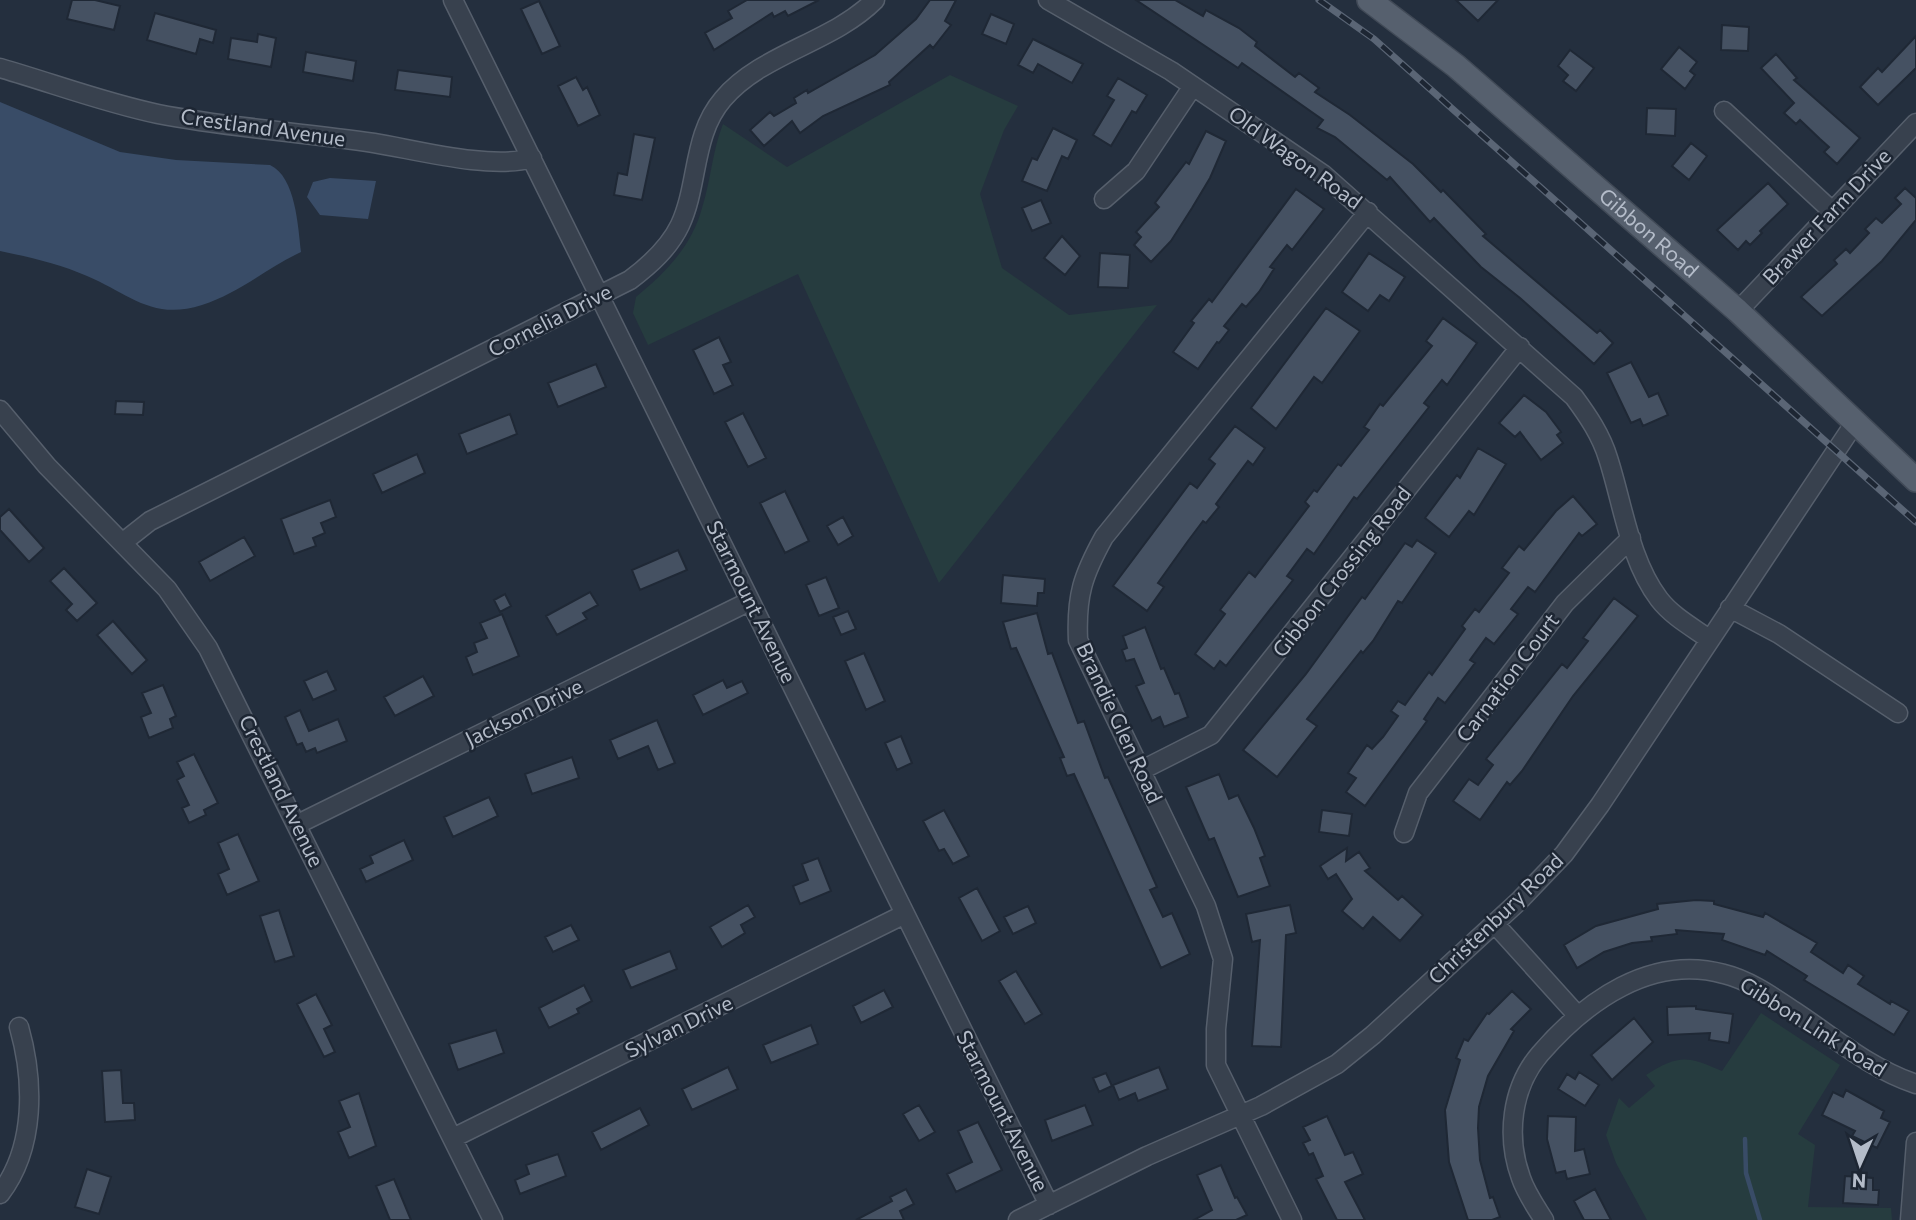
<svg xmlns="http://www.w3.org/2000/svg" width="1916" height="1220" viewBox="0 0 1916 1220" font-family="Commissioner,sans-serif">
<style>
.green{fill:#263c3f}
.water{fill:#394c67}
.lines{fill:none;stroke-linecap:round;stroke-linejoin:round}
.stream{stroke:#394c67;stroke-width:4.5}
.building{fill:#455162;stroke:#1f2835;stroke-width:2}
.minor-casing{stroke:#565f6c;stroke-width:21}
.major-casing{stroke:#414a57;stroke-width:26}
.minor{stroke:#38414e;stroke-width:18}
.major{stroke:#56606e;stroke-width:23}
.rail-casing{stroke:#5a6575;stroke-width:7}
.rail{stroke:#1d2633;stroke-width:4.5;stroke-dasharray:13;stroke-linecap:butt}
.labels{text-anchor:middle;stroke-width:5;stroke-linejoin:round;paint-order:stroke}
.street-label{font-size:21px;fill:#b4bcc9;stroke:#1d2633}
</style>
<rect width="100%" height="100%" fill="#242f3e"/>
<path class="green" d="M950,75L1018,106L1004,130L980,194L1002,268L1069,315L1157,305L939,583L798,274L648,345L633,313L636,297C665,273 692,246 702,208C711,180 712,152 723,124L787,167Z
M1761,1013L1840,1065L1798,1134L1815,1145L1808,1207L1891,1208L1892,1220H1647L1616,1163L1606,1135L1619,1098L1629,1108L1655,1086L1646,1075C1679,1054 1688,1056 1722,1071Z"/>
<path class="water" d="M0,102L120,152L176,160L270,165C296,177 298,227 301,252C267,268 239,293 202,305C152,321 130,294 87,276C60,264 29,257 0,251Z
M330,178L376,181L368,219L320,215L307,197L313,182Z"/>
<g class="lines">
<path class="stream" d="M1745,1139L1746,1173L1760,1220"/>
</g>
<path class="building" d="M72,0H95L120,6L114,30L67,19Z
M747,0H819L788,16L785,11L774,17L772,13L714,50L705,33L732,18L728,11Z
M930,0H956L945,21L951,25L933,48L930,45L889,82L890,85L823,116L800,133L792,121L764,146L750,130L770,112L774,116L796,103L794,98L807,90L808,93L875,55L916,19Z
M1136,0H1175L1203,16L1206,10L1239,28L1257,42L1255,46L1295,77L1299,73L1319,88L1315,92L1350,115L1413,164L1441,192L1443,190L1486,234L1483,236L1597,333L1600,330L1613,343L1594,364L1520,298L1481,267L1434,218L1430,222L1390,177L1387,180L1335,137L1317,128L1323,120L1242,63L1238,68Z
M1456,0H1498L1478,21Z
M539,1L560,46L542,54L521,9Z
M155,13L216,30L213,43L200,39L196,54L147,40Z
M991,14L1014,24L1006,44L982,34Z
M1722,25L1749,27L1748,51L1721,50Z
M258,34L276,38L271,67L228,59L231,38L257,42Z
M1916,36V68L1878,105L1860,87L1878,68L1882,72Z
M1033,39L1083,64L1072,83L1038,64L1033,73L1018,65Z
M1679,47L1697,62L1690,71L1695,75L1685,89L1661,69Z
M1570,50L1594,68L1576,91L1563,81L1568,75L1558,66Z
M306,52L356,61L353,81L303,72Z
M1776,54L1797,78L1794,80L1860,138L1837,164L1824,152L1829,147L1820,139L1800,120L1796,124L1784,113L1794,103L1761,68Z
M398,70L452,77L450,97L395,90Z
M576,77L583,90L587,87L600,115L578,126L558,86Z
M1118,78L1147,95L1136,113L1132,111L1111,146L1093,135L1114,100L1107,96Z
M1647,108L1676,109L1675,136L1646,134Z
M1053,128L1077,140L1068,159L1062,156L1047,191L1022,181L1032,158L1037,160Z
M1206,131L1226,141L1210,178L1192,208L1171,241L1151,262L1134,245L1141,237L1136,232L1159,207L1155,203L1186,162L1189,164Z
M634,134L655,138L642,200L614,195L618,173L627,175Z
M1691,143L1707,156L1689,180L1672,166Z
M1768,183L1788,204L1760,231L1762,233L1750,245L1746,241L1738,250L1717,230Z
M1905,188L1916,198V220L1882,261L1822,316L1801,297L1837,264L1834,260L1846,249L1850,253L1869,233L1865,229L1876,218L1882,223L1901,204L1895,198Z
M1296,189L1324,209L1292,250L1287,245L1270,267L1274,269L1259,292L1246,307L1242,304L1224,326L1229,330L1219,343L1217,342L1198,369L1173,352L1194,323L1191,321L1209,299L1212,302Z
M1041,200L1051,223L1032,231L1022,208Z
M1062,236L1080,256L1065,275L1044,258Z
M1100,253L1130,255L1128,288L1098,287Z
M1369,253L1405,277L1389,301L1380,295L1368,311L1342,292Z
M1326,308L1360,331L1322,383L1314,377L1276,429L1251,408Z
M1443,318L1477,343L1447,385L1442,380L1424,403L1429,407L1357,499L1354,497L1314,554L1307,549L1287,576L1293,580L1226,666L1220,661L1214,669L1195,654L1225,614L1220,610L1249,572L1255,577L1309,506L1305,502L1314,490L1317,492L1338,464L1341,466L1369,430L1364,427L1380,404L1383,406L1432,346L1426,341Z
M719,337L731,362L723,365L733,385L714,394L693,350Z
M1631,362L1649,397L1658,393L1668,415L1643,426L1640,419L1631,423L1607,373Z
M596,364L606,387L558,407L548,383Z
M1524,395L1546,412L1561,432L1557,435L1563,443L1541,460L1520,432L1515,437L1499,423Z
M116,401L144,402L143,415L115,414Z
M743,413L766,458L748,467L725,422Z
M510,414L517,434L467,454L459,434Z
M1235,426L1265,448L1253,465L1248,461L1216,504L1219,507L1206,523L1203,521L1188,541L1158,583L1164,587L1147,611L1113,586L1190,483L1197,488L1215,464L1209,459Z
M1478,448L1506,464L1474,515L1469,511L1449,537L1425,518L1457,475L1460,478Z
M417,454L425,473L382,493L373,474Z
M785,491L809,541L785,553L760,503Z
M1573,496L1597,524L1582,536L1579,533L1535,592L1528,587L1511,609L1518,614L1494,644L1486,638L1470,660L1475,663L1445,703L1438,698L1424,719L1427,721L1365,806L1346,792L1356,778L1348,773L1367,745L1372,749L1383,737L1398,716L1391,711L1398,701L1405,705L1429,672L1432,675L1465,629L1462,626L1475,609L1479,612L1509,573L1502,568L1519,546L1524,550L1556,511Z
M330,500L336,517L321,523L325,533L313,538L316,546L294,554L281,519Z
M9,509L44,548L29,562L0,530V517Z
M843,517L853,536L838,545L827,526Z
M244,537L255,556L210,581L199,562Z
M1417,540L1436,553L1402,603L1398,601L1373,641L1363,653L1361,651L1307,719L1317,726L1277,777L1243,750L1306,674L1362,597L1365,599L1405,543L1412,547Z
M678,550L687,570L640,590L632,570Z
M64,568L97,603L77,621L66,610L72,604L50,581Z
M1003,575L1045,579L1044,593H1038L1037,606L1001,603Z
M826,577L839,608L819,616L806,585Z
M590,592L598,605L583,613L587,619L557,635L546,616Z
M505,594L511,606L500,612L494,600Z
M1614,598L1638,616L1573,696L1522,771L1510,785L1507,782L1480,820L1453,801L1469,779L1478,785L1493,765L1486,759L1562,664L1567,668L1588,641L1583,638Z
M848,611L856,629L841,635L833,617Z
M1037,613L1048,654L1052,653L1078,723L1084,721L1105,778L1108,777L1157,887L1150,890L1163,917L1172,913L1190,954L1161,968L1074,774L1067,776L1060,758L1064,757L1016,648L1011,649L1003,622Z
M502,614L519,656L473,675L466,657L477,652L474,643L487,638L480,623Z
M113,621L147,660L132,674L97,635Z
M1145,627L1161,669L1164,668L1175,694L1179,693L1188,717L1164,727L1160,717L1152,721L1136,686L1144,683L1134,659L1126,661L1122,650L1127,648L1123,636Z
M864,653L885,701L866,710L845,661Z
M327,671L336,690L313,700L304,681Z
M423,676L434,696L395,716L384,697Z
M723,680L727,688L742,681L748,693L703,715L693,695Z
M163,685L176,716L170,719L173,728L149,738L141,717L151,713L142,693Z
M300,710L309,731L338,719L347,741L317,753L315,748L306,752L302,743L297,745L285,717Z
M657,720L675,763L658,770L648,746L618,759L610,740Z
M901,736L912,763L897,770L885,743Z
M194,754L218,803L204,810L206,815L189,823L182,808L189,805L177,780L184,776L177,762Z
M572,757L579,778L532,794L525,774Z
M1219,774L1229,799L1238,795L1254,828L1265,856L1260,858L1270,886L1238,897L1214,838L1209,840L1186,787Z
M489,797L498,816L453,837L444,817Z
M944,810L969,856L953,864L944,849L939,851L923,821Z
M1322,810L1352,814L1349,836L1319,832Z
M238,834L259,881L227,895L218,874L229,869L218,843Z
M404,840L413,860L366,882L360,869L373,863L370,856Z
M1347,848L1346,861L1359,852L1370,868L1365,871L1398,900L1402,896L1423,915L1400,941L1373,917L1363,929L1342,911L1352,899L1336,874L1328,879L1320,866Z
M818,858L831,891L800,904L793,886L808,880L802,864Z
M977,888L1000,931L982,941L959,898Z
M1696,900L1714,901V904L1763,917L1765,913L1817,943L1811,952L1843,973L1848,965L1864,976L1858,984L1890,1004L1891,1001L1909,1011L1894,1035L1804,980L1807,976L1767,951L1765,955L1722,940L1724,934L1676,930L1677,934L1651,937L1652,941L1632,943L1604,952L1577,968L1564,945L1596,926L1658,909L1657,904Z
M748,905L755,917L741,925L745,933L722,947L710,927Z
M1290,905L1296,933L1286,935L1281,1047L1252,1046L1260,940L1252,942L1246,914Z
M1028,906L1036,923L1013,934L1004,917Z
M279,910L294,956L275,962L260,916Z
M571,925L579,940L553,952L545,937Z
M670,951L677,969L631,988L623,970Z
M1016,971L1042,1014L1025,1024L999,981Z
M584,985L592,1001L577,1009L579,1013L549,1028L539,1008Z
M884,990L893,1007L861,1023L853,1006Z
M1512,991L1531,1009L1511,1029L1514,1031L1488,1076L1479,1107L1478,1128L1480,1160L1490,1198L1493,1197L1500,1217L1492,1220H1468L1449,1162L1445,1110L1460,1060L1456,1058L1464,1039L1468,1041L1487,1013L1489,1014Z
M316,994L332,1025L324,1029L335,1052L324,1057L297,1004Z
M1696,1006V1009L1733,1014L1729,1043L1709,1040L1710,1033L1668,1035L1667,1007Z
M1634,1018L1653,1042L1612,1080L1591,1055Z
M811,1025L818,1044L771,1063L763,1045Z
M496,1030L504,1053L458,1070L449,1044Z
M728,1067L738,1089L692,1110L682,1089Z
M1159,1067L1168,1089L1138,1101L1135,1093L1119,1100L1113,1085Z
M121,1070L123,1103H134L135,1120L105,1122L102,1071Z
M1579,1072L1599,1085L1585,1106L1558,1089L1567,1074L1575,1079Z
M1106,1073L1112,1086L1099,1092L1093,1078Z
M1846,1090L1884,1111L1881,1118L1890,1122L1877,1148L1852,1136L1855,1131L1822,1115L1833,1092L1843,1097Z
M359,1093L376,1146L349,1158L338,1132L350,1127L339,1101Z
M919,1105L935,1132L919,1141L903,1114Z
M1085,1105L1093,1125L1052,1141L1045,1120Z
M640,1108L649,1125L601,1150L592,1132Z
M1327,1116L1345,1155L1353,1152L1363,1174L1345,1182L1365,1220H1337L1316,1179L1323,1176L1313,1153L1309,1155L1303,1143L1310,1140L1303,1127Z
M1548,1116L1576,1117L1575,1151L1584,1149L1590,1174L1567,1179L1565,1171L1556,1173L1547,1139Z
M978,1122L1002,1170L956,1192L947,1174L972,1162L958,1131Z
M558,1154L566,1176L520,1194L515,1180L529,1174L526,1165Z
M1221,1165L1235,1198L1237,1197L1247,1215L1236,1220H1194L1212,1210L1197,1175Z
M87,1169L111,1177L99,1214L75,1207Z
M1845,1176L1873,1178V1190H1879L1878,1205L1843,1203Z
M394,1179L411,1220H390L376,1186Z
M906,1189L914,1204L900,1211L904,1220H856L892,1201L890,1197Z
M1595,1189L1611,1220H1584L1574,1201Z"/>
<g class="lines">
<g class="minor-casing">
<path id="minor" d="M453,0L1049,1205
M1048,0L1171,71L1324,175L1574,397C1588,416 1601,435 1608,458C1623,504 1629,559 1659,599C1672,616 1692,627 1709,639
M0,68C52,83 105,103 158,114C229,128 302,132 374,143C417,150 491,170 532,158
M1724,111L1832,211
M1104,199L1136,171L1193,86
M1738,311L1916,123
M0,410L47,466L167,589L208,648L493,1220
M122,543L150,521L630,280C650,265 669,248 680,225C699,184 692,135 723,99C762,53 832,43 875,0
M1730,608L1779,634L1898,713
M1142,770L1211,735L1520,347
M298,824L750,601
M1404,833L1418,793L1565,603L1631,538
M1494,923L1578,1016
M453,1138L905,914
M0,1194C36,1147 34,1080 19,1027
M1018,1220L1147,1156L1261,1106L1337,1064L1373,1035L1519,901L1564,854L1600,805L1854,424
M1292,1220L1216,1065V1029L1223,959L1206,906L1078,640C1076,595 1083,575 1104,537L1368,212
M1544,1220C1536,1207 1526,1193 1521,1178C1506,1137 1511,1088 1540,1054C1586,1001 1651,954 1724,974C1749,980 1773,997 1794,1011C1835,1038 1869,1068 1916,1084
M1910,1220L1916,1142"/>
</g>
<g class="major-casing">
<g id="major">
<path id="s1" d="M1369,0L1456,66L1738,311L1916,480"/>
</g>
</g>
<use href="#minor" class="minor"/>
<use href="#major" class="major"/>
<g class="rail-casing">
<path id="rail" d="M1319,0L1374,39L1916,522"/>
</g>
<use href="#rail" class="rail"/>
</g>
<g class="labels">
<g class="street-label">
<text transform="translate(263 128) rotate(8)" y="7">Crestland Avenue</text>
<text transform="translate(1295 158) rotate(36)" y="7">Old Wagon Road</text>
<text transform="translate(1827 217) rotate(-47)" y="7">Brawer Farm Drive</text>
<text dy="7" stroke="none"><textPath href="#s1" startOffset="364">Gibbon Road</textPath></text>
<text transform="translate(550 321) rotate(-27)" y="7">Cornelia Drive</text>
<text transform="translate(1342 572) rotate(-52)" y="7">Gibbon Crossing Road</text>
<text transform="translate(751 602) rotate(64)" y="7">Starmount Avenue</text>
<text transform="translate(1508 678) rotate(-53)" y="7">Carnation Court</text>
<text transform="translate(524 713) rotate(-26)" y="7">Jackson Drive</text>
<text transform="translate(1119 723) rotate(65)" y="7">Brandie Glen Road</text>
<text transform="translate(281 791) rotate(64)" y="7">Crestland Avenue</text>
<text transform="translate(1496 919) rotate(-44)" y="7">Christenbury Road</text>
<text transform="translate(679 1027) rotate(-26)" y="7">Sylvan Drive</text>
<text transform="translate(1813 1027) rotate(32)" y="7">Gibbon Link Road</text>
<text transform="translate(1002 1111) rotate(63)" y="7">Starmount Avenue</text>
</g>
</g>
<g transform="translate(1860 1164) rotate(183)" stroke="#1d2633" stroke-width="5" paint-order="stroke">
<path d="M0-5L12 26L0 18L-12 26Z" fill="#b4bcc9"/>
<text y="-10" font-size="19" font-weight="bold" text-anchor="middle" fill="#b4bcc9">N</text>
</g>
</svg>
